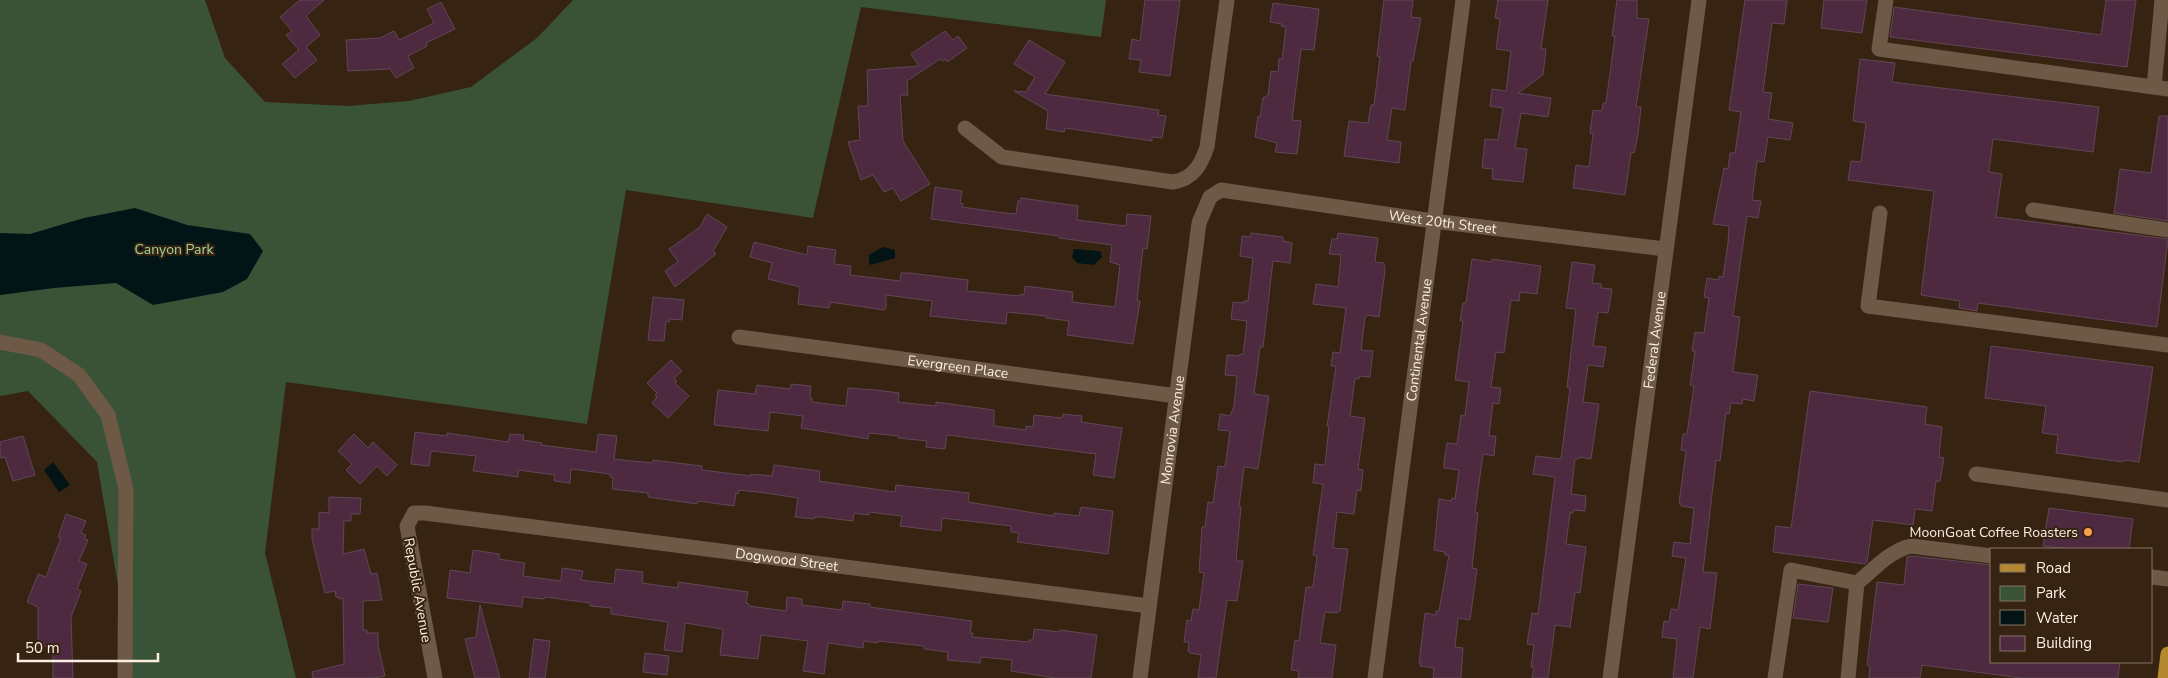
<svg xmlns="http://www.w3.org/2000/svg" width="2168" height="678" viewBox="0 0 2168 678" font-family="'Nunito Sans',sans-serif">
<style>
.green{fill:#3a5337}
.water{fill:#031416}
.building{fill:#4e2a41;stroke:#604756}
.lines{fill:none;stroke-linecap:round;stroke-linejoin:round}
.minor{stroke:#6e5946;stroke-width:15}
.major{stroke:#b4892f;stroke-width:15}
.poi-dot{fill:#fa9f4e;stroke:#362311;stroke-width:2}
.labels{text-anchor:middle;stroke-width:4;stroke-linejoin:round;paint-order:stroke}
.street-label{font-size:14px;fill:#fbeee3;stroke:#362311}
.park-label{font-size:14px;fill:#9fd19a;stroke:#362311}
.poi-label{font-size:14px;fill:#fbeee3;stroke:#362311;text-anchor:end}
</style>
<rect width="100%" height="100%" fill="#362311"/>
<path class="green" d="M0,0H205L225,58L265,102L348,106L409,101L471,87L537,38L573,0H1106L1101,37L861,7L813,218L626,190L587,424L286,382L265,553L296,678H130L129,650L97,462L28,391L0,396Z"/>
<path class="water" d="M135,208L187,225L250,234L263,251L247,279L223,292L153,305L116,283L54,288L0,295V233L30,234L84,218Z
M883,247L895,250V258L871,265L869,263V255Z
M1074,249C1078,249 1099,251 1101,252L1102,257L1094,265L1077,263L1072,257Z
M53,462L70,485L59,492L44,470Z"/>
<path class="building" d="M300,0H324L306,16L320,35L306,47L317,60L295,78L282,64L299,50L286,35L292,31L280,17Z
M1145,0H1180L1170,76L1139,72L1141,60L1129,59L1132,39L1140,41Z
M1384,0H1413L1411,17L1421,18L1413,61H1411L1405,110L1392,108L1387,140L1401,142L1399,163L1344,156L1349,121L1368,123L1371,105H1374L1380,57L1377,56Z
M1498,0H1548L1541,49H1546L1543,75L1518,93L1551,98L1548,117L1521,113L1515,148L1527,149L1523,182L1492,179L1493,169L1482,168L1485,139L1498,140L1503,108L1490,106L1492,89L1506,91L1511,51L1496,49L1500,19L1495,18Z
M1617,0H1637V18L1649,19L1636,107H1641L1638,135L1634,153L1631,152L1625,195L1573,188L1576,165L1589,167L1593,134L1590,133L1593,110L1602,111L1603,103H1606L1615,36H1612Z
M1745,0H1787L1784,24L1772,23L1763,92L1772,93L1768,119L1793,123L1790,140L1768,137L1764,162L1757,161L1752,200L1761,201L1758,218L1747,216L1733,316L1740,317L1733,372L1758,375L1754,401L1743,399L1742,404L1731,403L1729,414L1726,413L1720,461L1716,460L1703,572L1717,573L1710,629L1700,627L1693,678H1673L1677,639L1662,637L1664,621L1669,622L1671,609L1678,610L1686,558L1672,556L1674,542L1690,544L1694,508L1681,506V504L1679,503L1686,451L1681,450L1683,434H1687L1694,386L1690,385L1695,351H1692L1695,332L1704,333L1709,298L1704,297L1707,278L1719,280V276L1723,277L1728,243L1729,226L1713,224L1724,168L1728,169L1730,153H1735L1741,112L1729,110Z
M1824,0H1867L1862,33L1821,28Z
M2106,0H2136L2127,67L1890,37L1894,7L2101,35Z
M441,2L455,29L426,43L427,46L408,56L414,68L396,78L390,69L348,71L346,40L380,38L394,31L399,40L434,23L427,9Z
M1273,3L1319,9L1314,50L1301,49L1292,120L1301,121L1297,154L1275,152L1277,143L1255,137L1258,116L1260,117L1263,98L1268,95L1271,71L1278,72L1279,59H1282L1286,27L1281,26L1282,24L1270,22Z
M945,31L953,40L958,36L967,48L947,62L945,59L942,61L940,59L907,81L908,95H900L903,141L930,184L901,201L893,188L884,192L873,175L861,180L848,142L860,140L858,106H868L867,70L919,66L911,54Z
M1029,40L1065,62L1045,94L1159,110L1158,115L1166,116L1162,138L1152,137V141L1065,128L1064,132L1046,129L1048,111L1014,91L1026,92L1035,77L1014,64Z
M1860,59L1895,63L1892,82L2099,107L2093,152L1993,139L1989,172L2002,174L1996,217L2168,239L2157,327L1978,303L1977,311L1959,308L1960,301L1921,295L1934,191L1848,180L1851,161L1861,162L1866,123L1853,121Z
M2159,116H2168V221L2114,213L2120,169L2151,173Z
M935,187L962,191L960,203L963,204L962,207L997,212L1016,214L1018,201H1020L1021,198L1078,206L1077,220L1126,226L1127,214L1151,216L1147,249L1143,248L1137,301H1140L1133,344L1067,335L1069,321L1046,318V316L1007,312L1006,324L930,316L932,301L886,295V308L884,310L830,302L829,308L798,304L800,287L768,279L772,263L750,257L754,242L807,255L808,246L836,250L834,264L851,266L850,275L900,281L901,273H909L968,280L967,291L1020,296V294L1024,295L1025,286L1073,292L1072,302L1115,307L1120,265L1110,262L1112,245L1059,238V236L931,219Z
M707,214L727,227L713,251L716,254L675,287L665,271L678,262L669,249L700,227Z
M1251,233L1283,237V241L1292,243L1290,263L1273,261L1263,347H1260L1254,394L1269,396L1258,469L1244,467L1239,506L1241,507L1236,561H1243L1237,601L1227,600L1216,678H1198L1201,655L1190,653L1188,651L1189,642H1184L1187,620L1191,621L1193,609L1199,610L1204,573L1199,572L1202,527H1205L1208,502L1213,503L1218,466L1225,467L1230,431L1218,430L1220,414L1230,416L1234,406L1237,376L1225,375L1227,355L1239,356L1240,354L1243,355L1247,321L1231,319L1233,302L1244,303V301H1248L1253,258L1240,256L1242,236L1251,237Z
M1338,233L1378,238L1375,262L1384,263L1385,271L1379,317L1367,315L1365,318L1361,350L1373,351L1370,377L1359,376V379L1355,378L1350,416L1365,418L1358,469L1363,470L1361,491L1357,490L1354,514L1337,512L1333,548L1348,549L1340,611L1337,613L1325,612L1320,643L1336,645L1332,678H1298L1299,671L1291,670L1295,640L1299,641L1306,587H1313L1317,556L1313,555L1323,484L1313,483L1315,464L1325,465L1329,426H1327L1336,366H1331L1333,352L1340,353L1346,308L1313,304L1316,284L1338,287L1341,255L1329,254L1332,239H1337Z
M1472,259L1492,262V259L1541,266L1537,294L1520,292L1519,301L1511,300L1504,353L1496,352L1491,387L1501,388L1499,404L1493,403L1489,436H1496L1494,456L1483,454L1475,512L1478,513L1472,568L1477,569L1470,620L1458,618L1455,647L1463,648L1461,678H1433L1434,668L1420,666L1421,663H1419L1425,613L1436,615V611H1439L1449,555H1445V552L1434,550L1439,499L1451,501L1452,498L1455,499L1459,470L1444,468V462L1447,443L1457,444L1461,415L1465,416L1469,382L1455,380L1463,321H1460L1463,303H1466Z
M1572,262L1595,265L1592,283L1601,284V288L1612,289L1608,313L1598,312L1593,346L1606,347L1603,367L1588,365L1583,402L1599,404L1591,459L1579,457V459H1575L1571,494L1586,496L1585,511L1574,510L1573,513H1570L1566,544L1586,547L1580,593L1575,592L1570,627L1555,625L1548,678H1532L1534,668L1531,667L1534,645L1527,644L1532,613L1538,614L1555,477L1533,474L1536,456L1561,459L1570,388L1567,387L1576,309L1566,308Z
M653,297L684,300L682,320L670,319L669,322L666,321L664,341L648,340Z
M1991,346L2153,367L2139,462L2124,460L2123,462L2056,453L2058,435L2042,433L2046,406L1985,398Z
M671,360L682,371L674,378L677,381L675,383L689,396L668,418L652,403L657,397L655,395L657,393L647,383Z
M791,384L811,386L810,398H812V402L846,406L848,388L876,390L899,393L898,402L936,406V402L994,410V426L1026,430V426L1033,427L1034,415L1062,418L1063,414L1082,416L1081,422L1122,428L1114,478L1093,475L1096,454L947,435L945,449L926,447L927,441L898,438L899,436L869,433L868,439L801,428L803,416L770,412L768,431L714,425L718,390L755,394L757,385L790,389Z
M1810,391L1927,407L1925,424L1942,427L1939,457L1944,458L1940,481H1936L1932,511L1915,509L1913,525L1873,520L1867,562L1865,564L1773,552L1776,526L1791,528Z
M415,432L447,436V433L508,442L510,434L524,435L523,440L542,443L541,445L596,452L598,434L617,436L614,459L652,463L653,460L702,466V470L751,476V474L772,476L774,465L820,471L819,481L895,492L896,485L969,493L968,502L1053,516L1054,513L1079,516L1081,507L1113,511L1108,554L1017,542L1019,533L1011,532V526L942,518L941,531L900,526L902,516L869,512V515L854,513L853,521L821,517H815L814,519L795,517L798,498L766,493L739,490L738,494L736,493L734,506L698,501L697,504L648,497V493L612,489L613,478L610,477V474L571,469L570,483L554,481L555,475L518,470V477L489,473L473,471L476,456L431,451L429,466L411,464Z
M354,434L368,448L373,442L397,465L387,476L377,466L360,484L346,470L352,464L338,451Z
M23,436L35,475L13,481L5,457L0,458V442Z
M329,497L361,498L360,514H351V521H344L343,554L364,549L371,574L377,573L382,600L363,601V630H367V633H378V645L385,676L374,678H313L312,672L344,664L343,598L339,599V597H336L335,591L325,593L312,539V529H319V512L329,513Z
M2049,508L2133,519L2129,549H2070L2043,546Z
M66,514L86,521L81,533L86,535L84,539L88,540L79,561L87,564L77,589L81,591L71,617L73,678H53V647L38,646V607L27,602L38,574L46,577L61,538L58,537Z
M473,550L499,554V559L525,563L523,576L561,581L562,568L583,571L581,580L614,584L616,569L643,572L642,583L678,588V582L748,592L746,603L749,604V606L786,611L787,597L802,599V605L842,610L843,601L870,604V607L972,621L970,633H973L972,637L1029,642V640H1033L1034,629L1060,632V630L1097,635L1091,678H1055L1011,671L1012,660L981,657L980,663L947,660L948,652L924,649V646L878,641V643L864,641L863,648L828,643L824,674L803,671L808,641L761,635L758,659L720,655L723,629L685,623L682,652L664,650L668,622L611,614V608L590,606V603L545,597L544,599L523,597L522,607L447,598L450,570L470,573Z
M1912,556L1992,565V662H2120L2118,678H2022L1922,665L1920,678H1869L1870,666L1867,665L1877,582L1904,585L1907,557Z
M1798,584L1833,588L1828,622L1793,618Z
M480,605L500,678H475L465,639L476,637Z
M534,639L550,641L545,678H529Z
M645,653L669,656L667,675L643,672Z"/>
<g class="lines">
<g class="minor">
<path d="M1886,0L1879,49L2168,89"/>
<path d="M2154,87L2162,0"/>
<path d="M965,128L1002,157L1173,182C1193,179 1201,165 1207,147L1227,0"/>
<path d="M2033,210L2168,230"/>
<path d="M1880,213L1868,306L2168,345"/>
<path id="s1" d="M739,337L1177,396"/>
<path d="M0,342L41,350L79,375L108,415L126,489L125,678"/>
<path d="M1976,474L2168,500"/>
<path d="M2152,577L2168,579"/>
<path d="M1857,583C1873,570 1891,550 1911,546L1992,556"/>
<path id="s2" d="M435,678L407,526L414,513H425L1149,606"/>
<path id="s3" d="M1140,678L1199,223L1210,197L1221,190L1433,221L1665,249"/>
<path id="s4" d="M1375,678L1463,0"/>
<path id="s5" d="M1610,678L1699,0"/>
<path d="M1775,678L1791,570L1857,583L1848,678"/>
</g>
<path class="major" d="M2165,678L2168,654"/>
</g>
<circle class="poi-dot" cx="2088" cy="532" r="5"/>
<g class="labels">
<g class="street-label">
<text dy="5" stroke="none"><textPath href="#s3" startOffset="724">West 20th Street</textPath></text>
<text dy="5" stroke="none"><textPath href="#s4" startOffset="341">Continental Avenue</textPath></text>
<text dy="5" stroke="none"><textPath href="#s5" startOffset="341">Federal Avenue</textPath></text>
<text dy="5" stroke="none"><textPath href="#s1" startOffset="221">Evergreen Place</textPath></text>
<text dy="5" stroke="none"><textPath href="#s3" startOffset="250">Monrovia Avenue</textPath></text>
<text dy="5" stroke="none"><textPath href="#s2" startOffset="545">Dogwood Street</textPath></text>
<text transform="translate(418 590) rotate(80)" y="5">Republic Avenue</text>
</g>
<g class="park-label">
<text x="174" y="254">Canyon Park</text>
</g>
<g class="poi-label">
<text x="2078" y="537">MoonGoat Coffee Roasters</text>
</g>
</g>
<rect x="1990" y="548" width="162" height="115" fill="#362311" stroke="#857465"/>
<rect x="2000" y="564" width="25" height="8" fill="#b4892f" stroke="#857465"/>
<text x="2036" y="573" font-size="15" fill="#fbeee3">Road</text>
<rect x="2000" y="586" width="25" height="15" fill="#3a5337" stroke="#857465"/>
<text x="2036" y="598" font-size="15" fill="#fbeee3">Park</text>
<rect x="2000" y="610" width="25" height="15" fill="#031416" stroke="#857465"/>
<text x="2036" y="623" font-size="15" fill="#fbeee3">Water</text>
<rect x="2000" y="636" width="25" height="15" fill="#4e2a41" stroke="#857465"/>
<text x="2036" y="648" font-size="15" fill="#fbeee3">Building</text>
<path d="M18 653v8h140v-8" fill="none" stroke="#fbeee3" stroke-width="2.5"/>
<text x="25" y="653" font-size="15" fill="#fbeee3" stroke="#362311" stroke-width="4" paint-order="stroke">50 m</text>
</svg>
